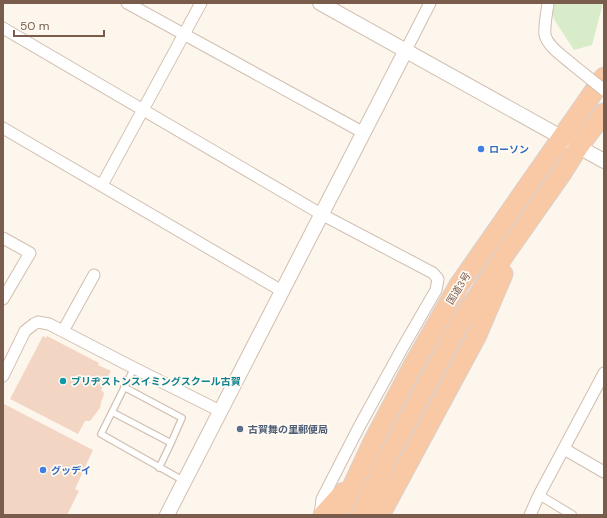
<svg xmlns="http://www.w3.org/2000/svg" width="607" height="518" viewBox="0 0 607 518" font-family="'DM Sans','Noto Sans JP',sans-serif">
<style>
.green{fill:#d8ecc9}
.building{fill:#f3d5c3}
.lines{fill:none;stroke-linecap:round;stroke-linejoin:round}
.service-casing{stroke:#d1beb0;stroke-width:8}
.pedestrian-casing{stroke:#d1beb0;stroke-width:10}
.minor-casing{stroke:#d1beb0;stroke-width:13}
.tertiary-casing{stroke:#d1beb0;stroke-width:16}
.trunk-casing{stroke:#dad1cd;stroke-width:21}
.service{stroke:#fff;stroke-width:5.5}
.pedestrian{stroke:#fff;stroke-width:8}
.minor{stroke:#fff;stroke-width:11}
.tertiary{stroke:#fff;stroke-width:14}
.trunk{stroke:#f9c8a4;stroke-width:19}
.minor-bridge-casing{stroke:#d1beb0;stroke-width:13;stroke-linecap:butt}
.minor-bridge{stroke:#fff;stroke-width:11}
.shop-dot{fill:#3f7fe0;stroke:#fffaf3;stroke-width:1.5}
.culture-dot{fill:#0f9aa8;stroke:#fffaf3;stroke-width:1.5}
.service-dot{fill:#5c6f8a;stroke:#fffaf3;stroke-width:1.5}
.labels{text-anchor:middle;stroke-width:3.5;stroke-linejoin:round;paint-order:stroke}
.shop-label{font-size:10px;font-weight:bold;fill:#366cbe;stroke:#fffaf3;text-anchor:start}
.street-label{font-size:10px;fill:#7a5c4d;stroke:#fffaf3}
.culture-label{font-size:10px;font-weight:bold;fill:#0d838f;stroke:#fffaf3;text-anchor:start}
.service-label{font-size:10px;font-weight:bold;fill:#4e5e75;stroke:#fffaf3;text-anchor:start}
</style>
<rect width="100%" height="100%" fill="#fdf6ec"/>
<path class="green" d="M548,3H603L592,45L574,50L555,21Z"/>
<path class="building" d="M43,336L46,338L47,336L99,363L98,365L111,371L101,390L104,393L103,398L101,402L100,408L90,421H85L78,434L10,399Z
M4,404L93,450L75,489L79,491L67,515H3V406Z"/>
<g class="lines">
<g class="service-casing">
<path id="service" d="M134,368L101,434L184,481
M124,387L182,418L171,443
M112,412L171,443L159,468"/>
</g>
<g class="pedestrian-casing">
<path id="pedestrian" d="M539,495L572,515"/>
</g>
<g class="minor-casing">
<path id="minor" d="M127,3L364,133
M548,3C547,12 544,25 545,35C548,47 564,57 573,65
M3,28L321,214L433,273L438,279L436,290L403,347L359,427L322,499L320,515
M406,50L430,3
M3,128L282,291
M102,185L201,3
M3,238L30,253L3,299
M63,331L94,275
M3,376L25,331L34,324L38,322L49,324L134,368L220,411
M564,449L604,472
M530,515L539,495L604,373"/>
</g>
<g class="tertiary-casing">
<path id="tertiary" d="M320,3L604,161
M167,515L406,50"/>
</g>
<g class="trunk-casing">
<path id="trunk" d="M323,515L344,492
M339,515L373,442L414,364L459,285L604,77
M361,515L389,455L427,384L460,323L505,254L562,173L579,146L604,113
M380,515L477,335L503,274"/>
</g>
<use href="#service" class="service"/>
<use href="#pedestrian" class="pedestrian"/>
<use href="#minor" class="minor"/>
<use href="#tertiary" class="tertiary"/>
<use href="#trunk" class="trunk"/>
<g class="minor-bridge-casing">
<path id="minor-bridge" d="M573,65L604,90"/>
</g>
<use href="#minor-bridge" class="minor-bridge"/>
</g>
<g class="shop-dot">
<circle cx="481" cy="149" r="4"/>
<circle cx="43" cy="470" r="4"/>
</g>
<circle class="culture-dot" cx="63" cy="381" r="4"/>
<circle class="service-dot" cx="240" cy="429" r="4"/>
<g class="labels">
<g class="shop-label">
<text x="489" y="153">ローソン</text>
<text x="51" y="474">グッデイ</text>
</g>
<g class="street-label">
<text transform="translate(458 288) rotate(-58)" y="4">国道3号</text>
</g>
<g class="culture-label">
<text x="71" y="385">ブリヂストンスイミングスクール古賀</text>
</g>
<g class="service-label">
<text x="248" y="433">古賀舞の里郵便局</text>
</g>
</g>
<rect width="607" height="518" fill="none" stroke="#7a5c4d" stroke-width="8"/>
<path d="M14 30v6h90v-6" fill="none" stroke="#7a5c4d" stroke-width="2"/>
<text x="20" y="30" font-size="12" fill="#7a5c4d" stroke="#fffaf3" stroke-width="3" paint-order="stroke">50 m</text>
</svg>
